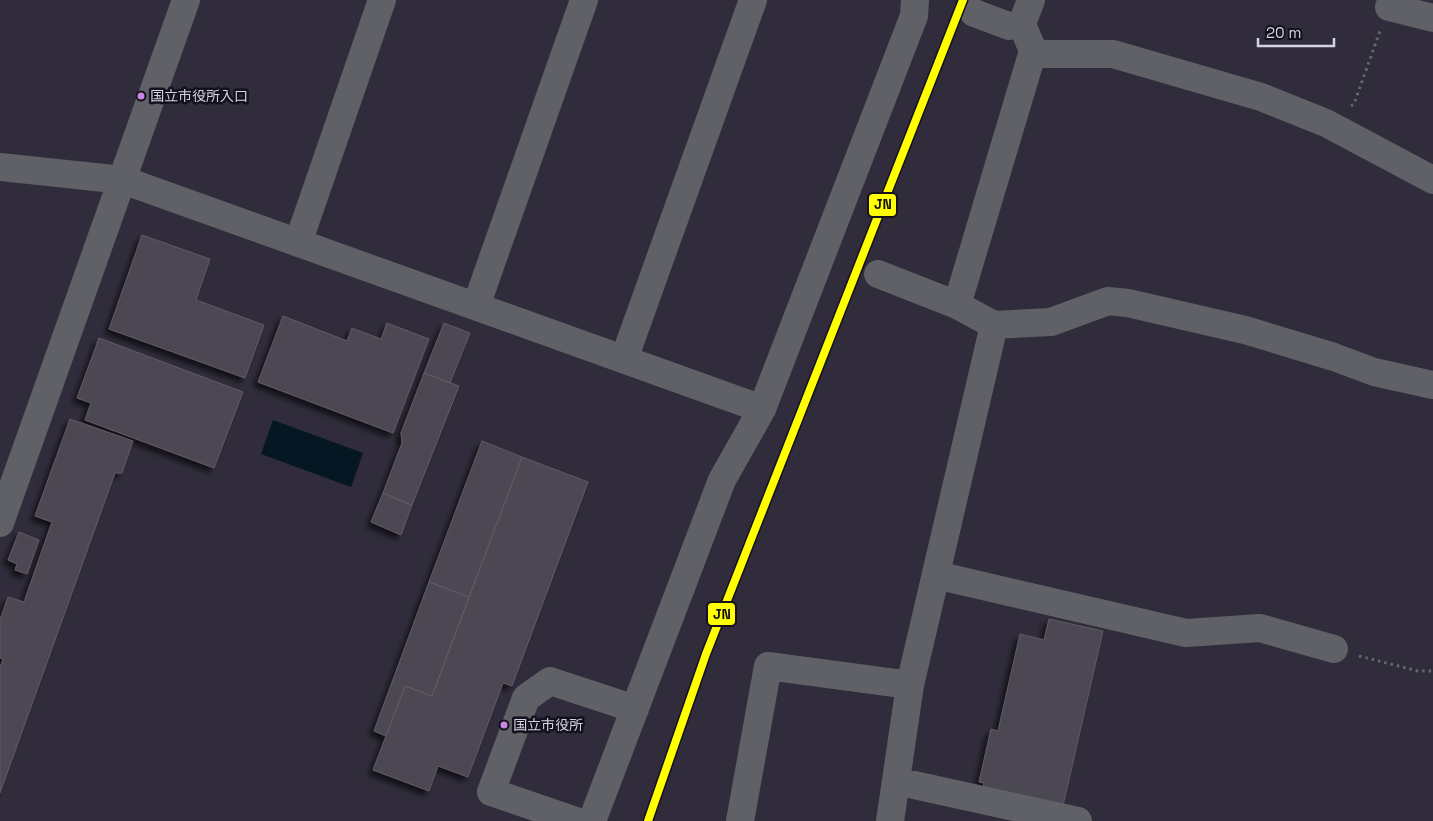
<svg xmlns="http://www.w3.org/2000/svg" width="1433" height="821" viewBox="0 0 1433 821" font-family="'Space Grotesk','Noto Sans JP',sans-serif">
<style>
.water{fill:#051722}
.building{fill:#4c4652;stroke:#625a66;filter:url(#shadow)}
.lines{fill:none;stroke-linecap:round;stroke-linejoin:round}
.path{stroke:#66666d;stroke-width:3;stroke-dasharray:2.5 4;stroke-linecap:butt}
.minor{stroke:#606166;stroke-width:28}
.rail-1-casing{stroke:#14111d;stroke-width:11}
.rail-1{stroke:#ff0;stroke-width:8}
.bus-dot{fill:#c787e3;stroke:#14111d;stroke-width:2}
.labels{text-anchor:middle;stroke-width:5;stroke-linejoin:round;paint-order:stroke}
.bus-label{font-size:14px;fill:#d5d2e4;stroke:#14111d;text-anchor:start}
.line-badge{stroke:#14111d;stroke-width:2}
.pale-badge-label{font-size:14px;text-anchor:middle;font-weight:bold;fill:#111}
</style>
<defs>
<filter id="shadow"><feDropShadow dx="-4.5" dy="4.5" stdDeviation="2.5" flood-color="#0009"/></filter>
</defs>
<rect width="100%" height="100%" fill="#302c3b"/>
<path class="water" d="M273,420L363,453L351,487L261,454Z"/>
<path class="building" d="M142,235L210,259L196,300L264,325L245,378L109,329Z
M283,316L347,341L352,328L381,339L387,323L429,339L393,433L258,382Z
M444,323L470,333L450,383L424,373Z
M99,338L243,392L214,468L85,420L91,403L77,398Z
M424,373L459,386L412,505L383,493L402,443L401,433Z
M70,419L133,441L122,473H115L0,793V668L3,659L0,658V620L8,597L24,602L52,522L35,516Z
M482,441L522,457L469,597L429,582Z
M522,457L588,482L512,686L503,683L468,777L438,766L429,791L373,770L405,686L432,696Z
M383,493L412,505L401,535L371,522Z
M19,532L39,540L27,574L15,570L17,564L8,560Z
M429,582L469,597L432,696L405,686L386,736L374,731Z
M1049,619L1103,631L1062,810L982,792L984,783L979,782L991,729L998,731L1020,634L1044,640Z"/>
<g class="lines">
<path class="path" d="M1351,106L1354,104L1380,31
M1359,656L1418,671H1433"/>
<path class="minor" d="M1389,7L1433,18
M974,13L1009,26L1022,24
M1033,51L1043,54H1113L1261,97L1326,123L1433,180
M0,167L123,180L762,409
M298,243L382,0
M878,274L957,305L994,325L1051,322L1108,301L1128,303L1245,330L1334,357L1374,372L1433,385
M957,305L1033,51L1022,24L1031,0
M476,306L584,0
M624,359L753,0
M0,523L186,0
M936,575L1186,633L1260,628L1334,649
M896,781L1078,821
M576,821L491,792L526,698L550,681L635,709
M592,821L722,480L762,409L914,16L915,0
M740,821L768,666L910,685
M890,821L910,685L994,325"/>
<g class="rail-1-casing">
<path id="rail-1" d="M648,821L706,654L963,0"/>
</g>
<use href="#rail-1" class="rail-1"/>
</g>
<g class="bus-dot">
<circle cx="141" cy="96" r="4.5"/>
<circle cx="504" cy="725" r="4.5"/>
</g>
<g class="labels">
<g class="bus-label">
<text x="150" y="101">国立市役所入口</text>
<text x="513" y="730">国立市役所</text>
</g>
</g>
<g class="line-badge">
<rect x="868" y="193" width="29" height="24" rx="5" fill="#ff0"/>
<rect x="707" y="602" width="29" height="24" rx="5" fill="#ff0"/>
</g>
<g class="pale-badge-label">
<text x="883" y="209">JN</text>
<text x="722" y="619">JN</text>
</g>
<path d="M1258 38v8h76v-8" fill="none" stroke="#d5d2e4" stroke-width="2.5"/>
<text x="1266" y="38" font-size="15" fill="#d5d2e4" stroke="#14111d" stroke-width="4" paint-order="stroke">20 m</text>
</svg>
